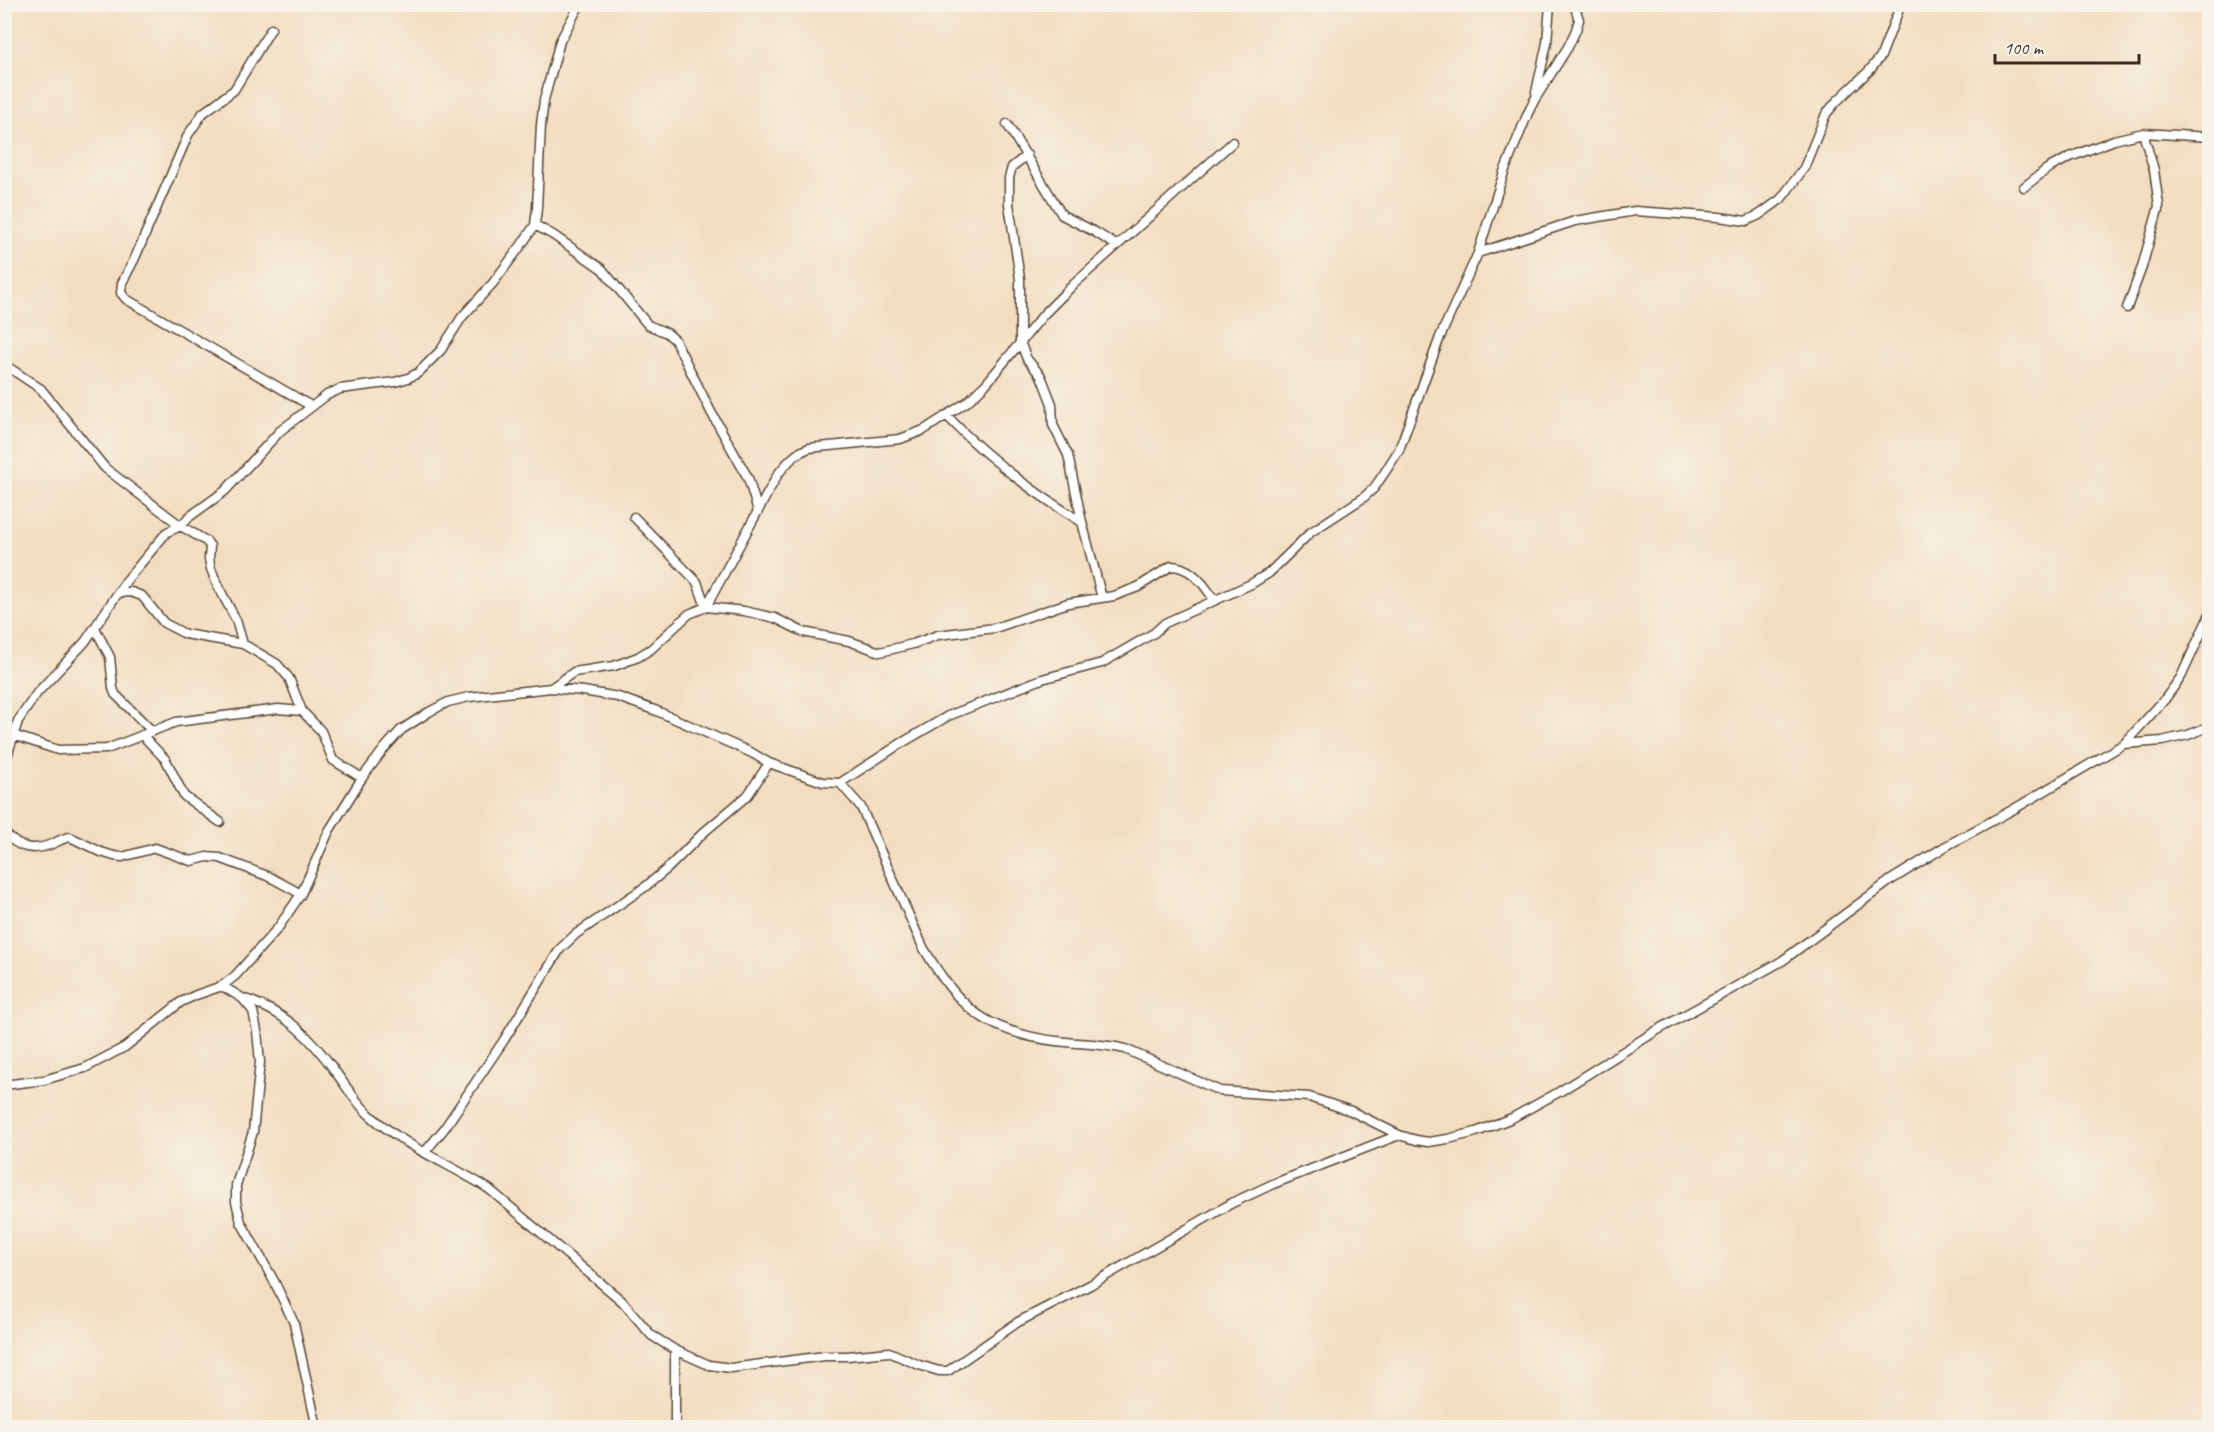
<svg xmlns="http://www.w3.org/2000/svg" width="2214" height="1432" viewBox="0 0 2214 1432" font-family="Caveat,sans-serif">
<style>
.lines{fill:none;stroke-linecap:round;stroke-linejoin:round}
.street-casing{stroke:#574536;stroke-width:11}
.street{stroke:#fff;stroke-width:8}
</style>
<rect width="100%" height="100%" fill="#f7f3e8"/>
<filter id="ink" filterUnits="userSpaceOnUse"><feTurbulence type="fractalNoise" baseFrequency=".0167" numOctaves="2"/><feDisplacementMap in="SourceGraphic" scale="12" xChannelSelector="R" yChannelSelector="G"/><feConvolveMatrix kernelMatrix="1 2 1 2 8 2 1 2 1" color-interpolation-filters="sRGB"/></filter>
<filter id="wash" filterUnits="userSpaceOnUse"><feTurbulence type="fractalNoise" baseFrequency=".008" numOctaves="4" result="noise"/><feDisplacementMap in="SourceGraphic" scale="24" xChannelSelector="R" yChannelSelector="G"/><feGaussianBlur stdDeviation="1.35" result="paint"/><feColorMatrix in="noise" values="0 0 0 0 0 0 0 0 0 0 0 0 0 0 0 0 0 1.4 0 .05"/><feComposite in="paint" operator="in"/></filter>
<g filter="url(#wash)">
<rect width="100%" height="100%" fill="#f3ddc0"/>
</g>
<g filter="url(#ink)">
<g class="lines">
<g class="street-casing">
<path id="street" d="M271,29L234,90L203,113L188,135L135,258L122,283L121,293L126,299L311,406
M1536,92L1547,43L1550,4
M1007,124L1062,215L1095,232L1116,245
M1027,155L1012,167L1009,178V204L1020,279V342L1027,359L1041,376L1045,386L1052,404L1053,425L1068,455L1082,522L1102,598
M2024,187L2047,169L2070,157L2114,140L2143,133L2210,137
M535,225L553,235L602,269L648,325L667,333L675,340L711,412L748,478L758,511
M1478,253L1575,221L1635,211L1719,217L1746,221L1759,215L1781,199L1804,168L1826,114L1836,102L1870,70L1881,56L1901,4
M2127,308L2142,267L2159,206L2154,170L2143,133
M4,361L8,367L41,389L105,468L181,526L206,541L210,546L209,559L211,569L218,586L236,620L243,644
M947,416C987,458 1032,492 1082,522
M634,517L697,582L706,607
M118,593L131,592L142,596L164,623L185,634L243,644L277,664L289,678L302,711L321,731L333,760L362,778
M706,607L778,474C788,462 795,453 809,448L900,439L924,430L967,402L985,385L1044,314L1074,284L1233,142
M95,628L110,657L113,688L115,694L152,731
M551,688L574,672L614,666L638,657L651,649L689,614L706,607L744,611L775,618L803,632L849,641L880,652L913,644L938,635L995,628L1068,603L1114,596L1138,587L1171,566C1191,566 1205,585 1214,600
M13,735L58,750L107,749L176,722L278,709L302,711
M142,735L166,760L184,796L220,822
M2124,744L2165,699L2181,677L2210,614
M4,766L18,721L37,693L85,642L126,581L167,532L181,526L189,517L225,491L280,431L327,395L340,389L395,382L408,378L418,373L441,350L462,317L493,283L520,247L535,225L537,208L541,125L544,100L560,41L580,4
M840,783L861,807L923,947C958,1007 985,1032 1056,1041C1079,1044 1102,1043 1125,1049L1220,1091L1309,1097L1351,1111L1399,1135L1416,1140L1428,1142L1448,1139L1476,1132L1512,1118L1559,1092L1656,1031L1782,961L1891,880L1946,846L2014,809L2124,744L2162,741L2188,735L2210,726
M4,832C18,848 32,852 52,844C59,841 63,838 70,837L101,852L114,856L122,857L155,848L191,861L207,857L220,858L270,877L301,894
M222,986L242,998L253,1011L257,1031L260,1062L253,1132L236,1185V1202L241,1222L275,1283L294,1323L317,1428
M242,998C285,1011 312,1038 337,1074C348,1089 358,1105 372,1117C407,1148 450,1164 489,1189L622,1301L651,1335L675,1350L709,1365L731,1368L825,1356H847L889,1352L919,1365L939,1371H948L1018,1322L1090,1285L1232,1203L1273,1184L1399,1135
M4,1085L44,1080L85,1068L125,1047L181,1002L196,995L222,986L235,976L278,928L301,894L329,831L362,778L384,749L401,730L429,712L448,702L469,697L551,688L583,691L618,697L657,711L752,753L769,763L823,782L840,783L900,744L948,716L1042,679L1102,663L1154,633L1165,623L1251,584L1269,573L1311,532L1363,498L1374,488L1385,472L1399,450L1440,337L1478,253L1504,172L1528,113L1535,99L1568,47L1576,30L1579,20L1574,4
M424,1153L444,1129L504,1040L560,949L576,934L645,887L668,868L703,833L748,795L769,763
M675,1428V1350"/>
</g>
<use href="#street" class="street"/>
</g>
</g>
<rect width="2214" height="1432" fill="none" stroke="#f7f3e8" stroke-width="24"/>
<path d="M1995 54v9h144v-9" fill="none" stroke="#3b2a1e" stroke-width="3"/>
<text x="2004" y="54" font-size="18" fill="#3b2a1e" stroke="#f7f3e8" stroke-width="4.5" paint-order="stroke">100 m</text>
</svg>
